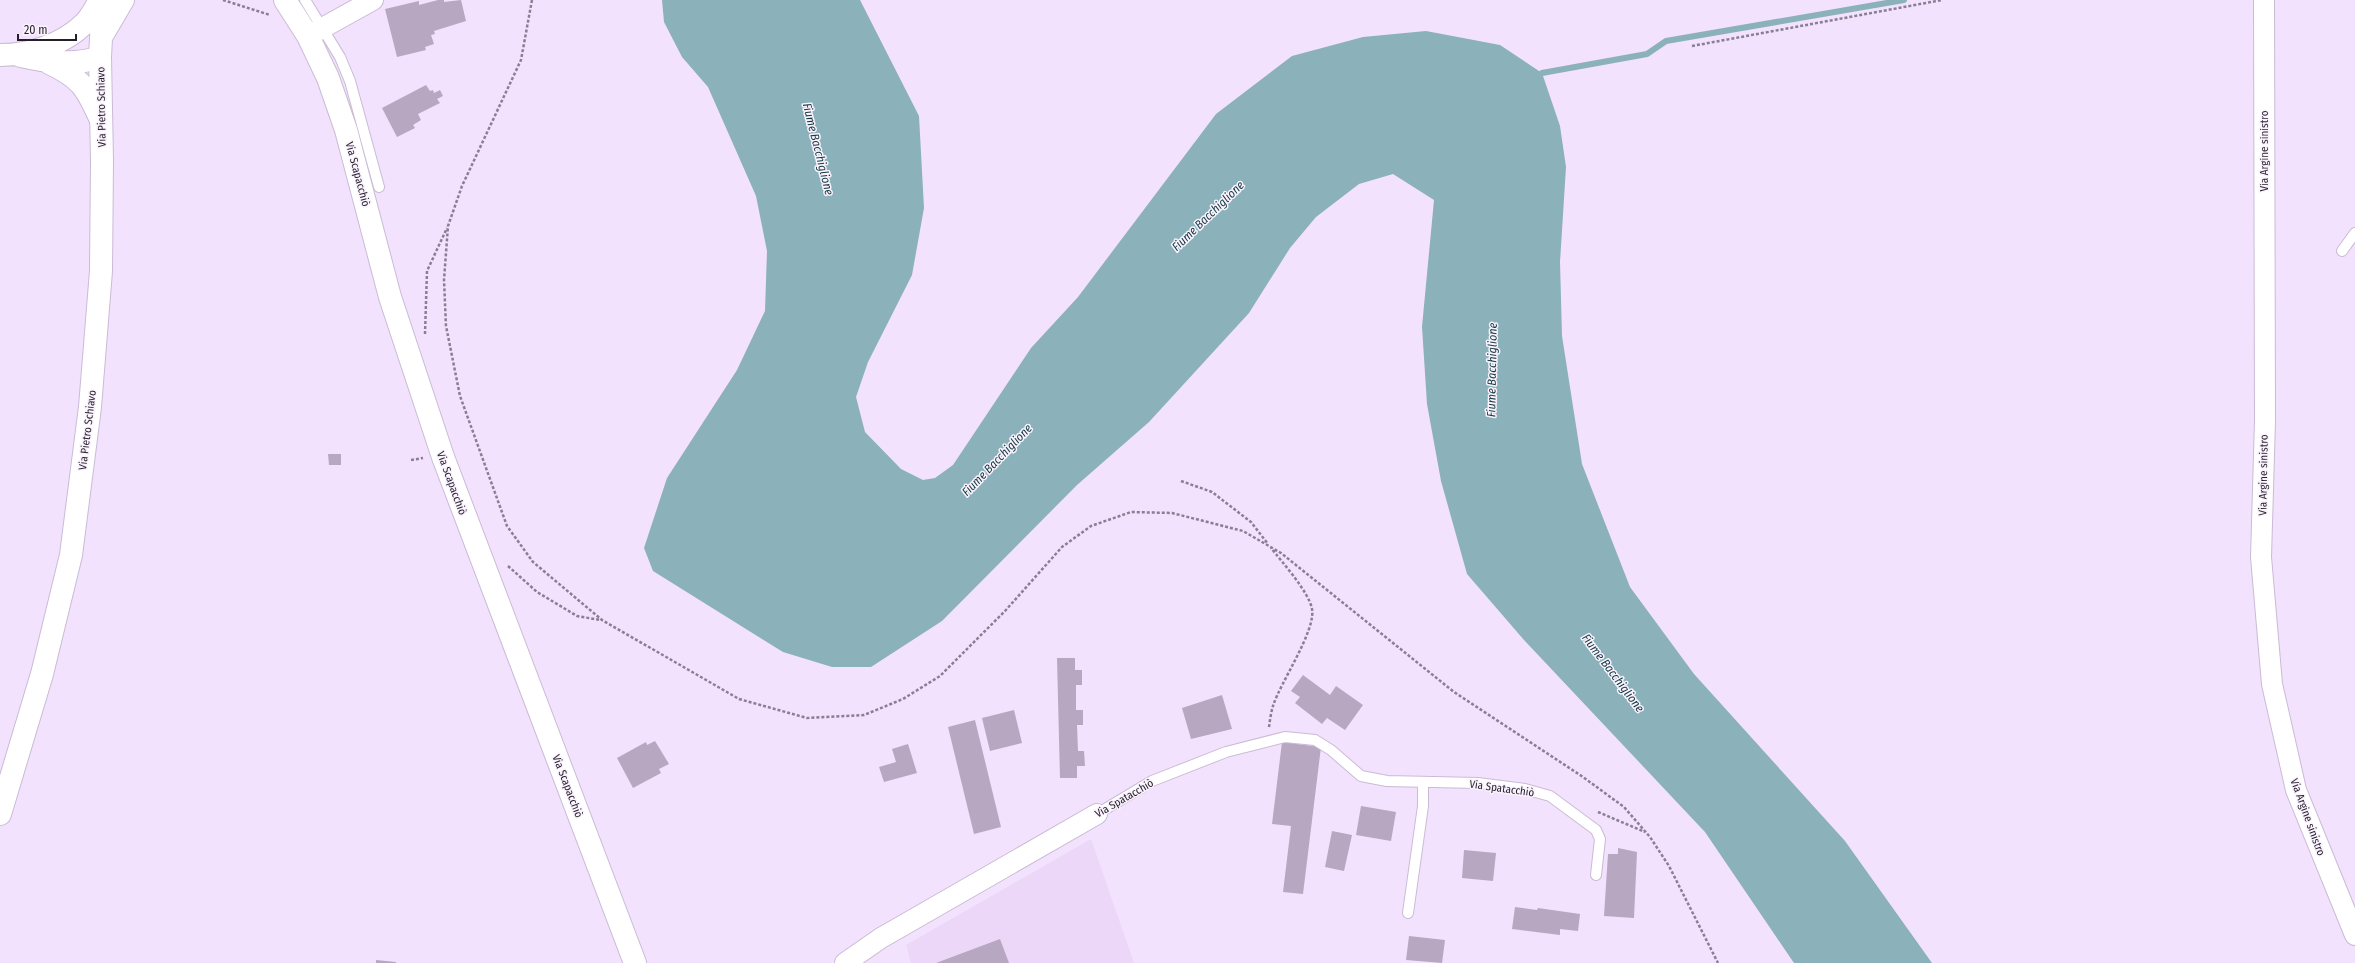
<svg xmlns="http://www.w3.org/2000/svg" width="2355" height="963" viewBox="0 0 2355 963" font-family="'Fira Sans Condensed',sans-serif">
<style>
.built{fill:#ecd7f9}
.water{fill:#8bb1ba}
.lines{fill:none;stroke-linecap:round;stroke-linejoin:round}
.stream{stroke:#8bb1ba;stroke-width:6}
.building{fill:#b7a7c1}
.service-casing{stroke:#cabbd5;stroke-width:12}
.minor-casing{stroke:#cabbd5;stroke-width:22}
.tertiary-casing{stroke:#cabbd5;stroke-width:24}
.secondary-casing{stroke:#cabbd5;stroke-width:24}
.path{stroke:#8a7f92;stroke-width:2.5;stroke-dasharray:3 2;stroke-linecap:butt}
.service{stroke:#fff;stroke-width:10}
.minor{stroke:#fff;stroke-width:20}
.tertiary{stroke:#fff;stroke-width:22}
.secondary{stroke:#fff;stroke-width:22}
.labels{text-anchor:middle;stroke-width:3;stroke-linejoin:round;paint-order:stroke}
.street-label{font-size:11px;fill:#251f29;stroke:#faf3fe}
.water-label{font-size:12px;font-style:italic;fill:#12373f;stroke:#faf3fe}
</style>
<rect width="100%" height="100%" fill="#f2e2fd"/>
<path class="built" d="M1091,839L1134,963H911L906,945Z"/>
<path class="water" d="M662,0H860L919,116L924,208L912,275L868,362L856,397L865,432L901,469L923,480L935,478L953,465L1031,348L1078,297L1216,114L1292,56L1363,37L1426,31L1500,45L1542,73L1560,126L1566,167L1560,262L1562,336L1582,464L1630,587L1694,674L1845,841L1932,963H1794L1705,832L1524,640L1467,574L1441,481L1427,404L1422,327L1434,200L1393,174L1359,184L1316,217L1290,248L1249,313L1149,422L1077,485L942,621L871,667H832L783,652L653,571L644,548L667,478L737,370L765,311L767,251L756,196L708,87L682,57L664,22Z"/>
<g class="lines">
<path class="stream" d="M1536,78L1542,73L1647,54L1666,41L1904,0"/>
</g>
<path class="building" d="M438,0H444V2L461,0L466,21L434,31L435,34L431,35L434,44L425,47L426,50L397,57L385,9L419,1V5Z
M426,85L430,91L433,90L434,93L440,90L443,96L437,99L440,103L418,114L421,120L413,125L415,128L397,137L382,108Z
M328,454H341V465H329Z
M1057,658H1075V670H1082V685H1076V710H1083V725H1077L1078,751H1084L1085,766H1077V778H1060Z
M1303,675L1330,695L1336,686L1363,705L1345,730L1327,718L1322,724L1295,703L1300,697L1291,691Z
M1222,695L1232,729L1191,739L1182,708Z
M1014,710L1022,743L990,751L982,718Z
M975,720L1001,827L974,834L948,727Z
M655,741L669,764L659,769L661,773L633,788L617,758L646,742L647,745Z
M1282,742L1321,747L1303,894L1283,892L1291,826L1272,824Z
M908,744L917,773L884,782L879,767L896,762L892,749Z
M1361,806L1396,812L1391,841L1356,835Z
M1332,831L1352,835L1344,871L1325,867Z
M1618,848L1637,852L1634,918L1604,916L1608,854H1618Z
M1464,850L1496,853L1493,881L1462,878Z
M1515,907L1537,910L1538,908L1580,914L1578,931L1560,929V935L1512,929Z
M1409,936L1445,940L1442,963L1406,960Z
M1000,939L1009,963H936Z
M376,960L396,962V963H376Z"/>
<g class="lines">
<g class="service-casing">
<path id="service" d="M305,0L340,57L350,81L379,187
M2342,251L2355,233
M1097,814L1152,781L1226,752L1285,737L1315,740L1331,750L1361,776L1387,781L1478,783L1525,789L1550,796L1596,830L1600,839L1596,875
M1408,913L1423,806V782"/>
</g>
<g class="minor-casing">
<path id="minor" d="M2264,0L2265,421L2261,557L2272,684L2296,790L2355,935
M308,36L373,0
M845,963L881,938L1097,814"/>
</g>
<g class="tertiary-casing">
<path id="tertiary" d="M285,0L308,36L328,78L346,130L390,297L443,457L635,963
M0,55C30,55 63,45 85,23C91,17 96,7 100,0
M21,56C48,62 74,66 100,57
M49,63C81,78 86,87 100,118"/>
</g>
<g class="secondary-casing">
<path id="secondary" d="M103,34L123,0
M0,814L42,674L71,555L90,407L101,271L102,161L100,57L103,0"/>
</g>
<path class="path" d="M223,0L270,15
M532,0L521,60L462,186L448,226L444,280L446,326L460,396L507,526L533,562L602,620L739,699L807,718L864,715L903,699L940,676L1005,611L1062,547L1091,526L1131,512L1172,513L1243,531L1281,553L1454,692L1583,777L1624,807L1650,837L1669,866L1718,963
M1692,46L1942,0
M425,334L427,271L447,228
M411,460L423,458
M1181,481L1212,492L1251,522L1268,544
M508,566L537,592L577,616L600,620
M1269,727C1270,720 1271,712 1273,706C1280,683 1316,631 1312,609C1309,592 1282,562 1271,548
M1598,812L1645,832"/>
<use href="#service" class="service"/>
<use href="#minor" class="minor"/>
<use href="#tertiary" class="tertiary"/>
<use href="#secondary" class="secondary"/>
</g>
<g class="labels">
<g class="street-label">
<text transform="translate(101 107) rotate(-91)" y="4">Via Pietro Schiavo</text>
<text transform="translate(2264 151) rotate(-90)" y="4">Via Argine sinistro</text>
<text transform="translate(358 174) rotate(75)" y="4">Via Scapacchiò</text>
<text transform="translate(87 430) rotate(-83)" y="4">Via Pietro Schiavo</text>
<text transform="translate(2263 475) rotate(-89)" y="4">Via Argine sinistro</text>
<text transform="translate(452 483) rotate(70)" y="4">Via Scapacchiò</text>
<text transform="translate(568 786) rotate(69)" y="4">Via Scapacchiò</text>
<text transform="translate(1502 788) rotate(8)" y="4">Via Spatacchiò</text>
<text transform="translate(1124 798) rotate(-30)" y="4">Via Spatacchiò</text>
<text transform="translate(2308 817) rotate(70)" y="4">Via Argine sinistro</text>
</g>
<g class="water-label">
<text transform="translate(818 149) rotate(76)" y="4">Fiume Bacchiglione</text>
<text transform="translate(1208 216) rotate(-44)" y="4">Fiume Bacchiglione</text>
<text transform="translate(1492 370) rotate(-89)" y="4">Fiume Bacchiglione</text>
<text transform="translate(997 460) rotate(-46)" y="4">Fiume Bacchiglione</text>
<text transform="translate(1613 673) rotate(53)" y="4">Fiume Bacchiglione</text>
</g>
</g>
<path d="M18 34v6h58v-6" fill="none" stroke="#251f29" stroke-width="2"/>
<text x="24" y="34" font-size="12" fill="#251f29" stroke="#faf3fe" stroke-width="3" paint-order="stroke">20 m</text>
</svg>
